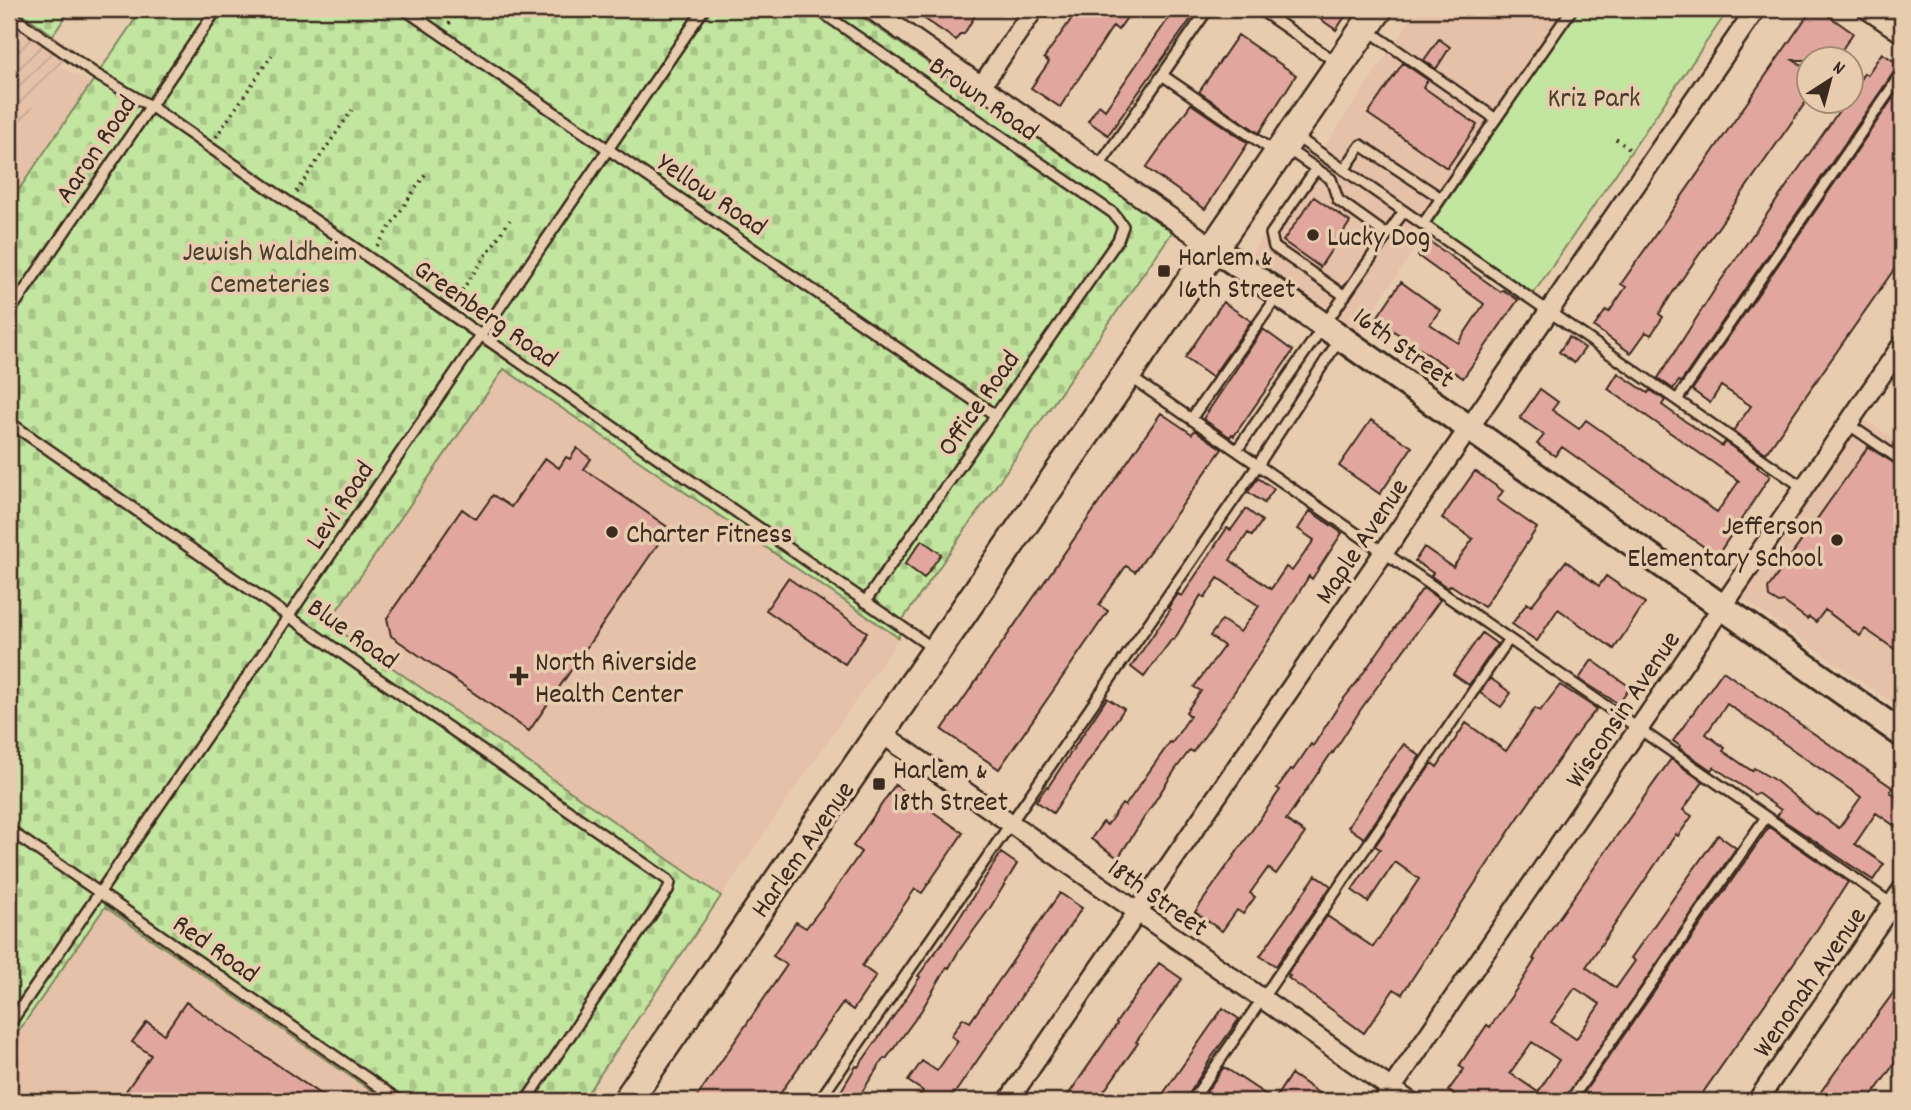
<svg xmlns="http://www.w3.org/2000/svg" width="1911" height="1110" viewBox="0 0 1911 1110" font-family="Dekko,sans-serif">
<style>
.built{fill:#e6c1aa}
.industrial{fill:url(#industrial-furrows)}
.green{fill:#c2e59f;stroke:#7e885e;stroke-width:2}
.cemetery{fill:url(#cemetery-stones);stroke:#7e885e;stroke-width:2}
.building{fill:#e1a79f;stroke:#3b2a1e;stroke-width:2;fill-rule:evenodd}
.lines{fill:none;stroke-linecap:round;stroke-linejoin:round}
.lane-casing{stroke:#3b2a1e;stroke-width:14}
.street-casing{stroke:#3b2a1e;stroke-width:23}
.secondary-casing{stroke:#3b2a1e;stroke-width:30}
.primary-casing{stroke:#3b2a1e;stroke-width:33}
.path{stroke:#3b2a1e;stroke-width:3.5;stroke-dasharray:2 5;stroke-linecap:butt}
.lane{stroke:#e8ccaf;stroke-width:9}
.street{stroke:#e8ccaf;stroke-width:18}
.secondary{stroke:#e8ccaf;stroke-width:24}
.primary{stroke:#e8ccaf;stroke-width:28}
.poi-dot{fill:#3b2a1e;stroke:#e8ccaf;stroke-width:2.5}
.labels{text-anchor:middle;stroke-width:7;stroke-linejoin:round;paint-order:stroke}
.park-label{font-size:28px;fill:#483d2b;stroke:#e8ccaf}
.street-label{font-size:28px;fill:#3b2a1e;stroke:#e8ccaf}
.poi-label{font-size:28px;fill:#3b2a1e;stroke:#e8ccaf;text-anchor:start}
</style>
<defs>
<pattern id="industrial-furrows" width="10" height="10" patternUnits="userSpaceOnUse" patternTransform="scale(1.75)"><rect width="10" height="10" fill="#e6c1aa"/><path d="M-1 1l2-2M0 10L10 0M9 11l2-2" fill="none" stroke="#c6a692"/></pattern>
<pattern id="cemetery-stones" width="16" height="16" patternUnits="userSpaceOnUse" patternTransform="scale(1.75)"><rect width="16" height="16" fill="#c2e59f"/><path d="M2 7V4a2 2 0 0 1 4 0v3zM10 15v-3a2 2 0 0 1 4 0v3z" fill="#a8c588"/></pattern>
</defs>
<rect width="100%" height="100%" fill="#e8ccaf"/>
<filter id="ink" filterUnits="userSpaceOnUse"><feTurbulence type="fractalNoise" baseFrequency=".0143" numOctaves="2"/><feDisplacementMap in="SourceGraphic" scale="14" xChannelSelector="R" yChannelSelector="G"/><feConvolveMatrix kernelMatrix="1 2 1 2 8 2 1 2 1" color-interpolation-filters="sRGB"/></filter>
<g filter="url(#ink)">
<path class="built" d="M1418,9H1577L1358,333L1251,254Z
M61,66L91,84L9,204V142Z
M504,369L899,638L721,896L327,624Z
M1858,415L1902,445V710L1734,593Z
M104,907L386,1101H9V1045Z"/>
<path class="industrial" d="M9,9H16L73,48L9,142Z"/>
<path class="green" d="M1579,9H1729L1531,297L1429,227Z"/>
<path class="cemetery" d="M16,9H71L53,35Z
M142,9H850L1173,231L899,625V638L504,369L328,623L721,896L582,1101H386L105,907L9,1045V204Z"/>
<path class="building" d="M910,9H979L964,34H960L956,40Z
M1085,9H1133L1118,30L1113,26L1060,107L1031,88L1049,62L1044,58L1077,11L1081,14Z
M1175,9H1198L1108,135L1088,121L1099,105L1105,110Z
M1306,9H1350L1336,30Z
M1812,9H1819L1853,33L1835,60H1793L1810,70V96L1673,292L1659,314L1663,317L1651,335L1646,332L1631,353L1594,327L1606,310L1609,312L1626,287L1621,284Z
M1238,35L1296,75L1259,133L1199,92Z
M1439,39L1450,47L1436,69L1424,60Z
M1882,53L1901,66L1896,69L1681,382L1679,381L1673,389L1658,378L1719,283L1832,121L1845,102H1852V93L1864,73L1867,75Z
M1403,63L1428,80L1423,87L1477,125L1447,168L1368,114Z
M1902,85V258L1766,453L1733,431L1751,406L1721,386L1710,403L1692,390Z
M1191,104L1248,143L1205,209L1146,168Z
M1314,197L1350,222L1320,267L1283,241Z
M1429,241L1501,292L1503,290L1518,300L1463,378L1376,319L1401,282L1440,310L1430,324L1458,343L1484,304L1418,256Z
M1223,302L1251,321L1212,377L1185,358Z
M1263,329L1293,351L1234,436L1232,434L1230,437L1203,419Z
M1569,337L1585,348L1574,363L1559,352Z
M1618,373L1648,393L1650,390L1665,400L1662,405L1676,415L1722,446L1725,442L1758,465L1757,467L1770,476L1717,556L1562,447L1555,456L1537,444L1544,435L1520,418L1540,389L1558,402L1552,410L1579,429L1586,420L1717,512L1739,481L1608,389Z
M1161,413L1192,434L1195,430L1222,449L1135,572L1126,566L1099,605L1108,611L999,769L942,730Z
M1371,420L1412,447L1380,494L1339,466Z
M1868,447L1902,468V654L1865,629L1860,636L1825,610L1816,622L1809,617L1807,619L1784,602L1779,603L1769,597L1768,588Z
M577,448L591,459L584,469L669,528L529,731L391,636L387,618L462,509L476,519L493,495L511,507L545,458L559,468L566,457L570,459Z
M1475,471L1503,491L1497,500L1537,528L1484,607L1451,585L1448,588L1431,576L1433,573L1415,561L1424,547L1453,567L1473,539L1442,518Z
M1258,478L1274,489L1264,503L1248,492Z
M1246,509L1262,521L1252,536L1248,533L1230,560L1271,589L1286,567L1292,571L1314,540L1298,529L1310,511L1342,533L1312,579L1309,576L1279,625L1206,734L1193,752L1190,750L1175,770L1118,858L1091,839L1103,822L1107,825L1122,804L1125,806L1170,742L1172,743L1190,716L1186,712L1201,691L1194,687L1224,646L1210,636L1222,620L1240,632L1259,606L1218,578L1205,598L1201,595L1174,640L1172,639L1144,677L1131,667L1170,610L1168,608L1178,594L1182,596L1227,528L1231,530Z
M922,540L941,554L924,578L905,564Z
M1566,561L1599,586L1606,576L1645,603L1614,649L1558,609L1537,641L1512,624L1527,603L1531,606Z
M788,578L867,632L845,664L766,610Z
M1423,588L1440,600L1361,709L1333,753L1332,752L1286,820L1305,833L1276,874L1268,868L1250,893L1255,897L1243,914L1237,910L1222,931L1195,912L1280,790L1277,788L1291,769L1293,770L1311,744L1313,746L1341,702L1357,682Z
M1482,633L1497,644L1469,685L1453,674Z
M1592,660L1630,687L1619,704L1579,679Z
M1723,671L1893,788L1890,792L1902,800V831L1876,813L1855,844L1884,864L1873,880L1777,816L1781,810L1757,793L1755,795L1714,767L1711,770L1679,748L1680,746L1673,741ZM1727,704L1861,797L1839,828L1817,813L1816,814L1776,781L1754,768L1752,771L1723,751L1725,748L1706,734Z
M1490,678L1511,693L1501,707L1480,693Z
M1560,685L1597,709L1580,729L1514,824L1402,994L1394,989L1364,1033L1288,978L1290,976L1287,974L1327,916L1373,947L1419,879L1395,862L1368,902L1352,890L1380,849L1375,846L1432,763L1437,767L1466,723L1506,751L1535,708L1540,711Z
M1107,698L1124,709L1053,813L1036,801L1047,786L1048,787Z
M1404,744L1420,756L1364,838L1348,827L1377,781Z
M1671,759L1703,782L1683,810L1692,816L1678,836L1676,834L1586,967L1616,988L1635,961L1631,958L1718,835L1736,848L1563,1101H1464L1448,1091L1464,1069L1459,1066L1487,1025L1490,1027L1520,984L1535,960L1533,959L1546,936ZM1575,988L1600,1004L1576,1039L1551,1022ZM1532,1042L1559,1060L1538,1092L1510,1073Z
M895,785L963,833L922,893L915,889L862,966L876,976L853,1010L843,1003L775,1101H694L787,965L773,956L796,922L806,928L830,897L861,852L853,846Z
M1769,827L1848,882L1814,934L1697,1101H1578Z
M1001,853L1017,864L990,908L958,952L949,968L947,967L921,1011L886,1059L884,1058L856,1101H835L856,1066L858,1067L896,1013L920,977L918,976L951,931Z
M1316,875L1331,886L1276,966L1260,956Z
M1060,893L1082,908L959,1087L949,1101H916L923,1091L908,1081L922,1061L937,1071L958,1041L951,1036L963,1018L970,1022Z
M1159,963L1182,979L1136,1042L1138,1043L1097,1101H1064L1117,1024L1116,1023Z
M1902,981V1068L1895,1063L1868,1101H1814Z
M186,1002L330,1101H119L151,1055L132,1042L147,1022L164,1034Z
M1223,1008L1239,1019L1211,1058L1185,1101H1158Z
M1224,1067L1274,1100L1291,1074L1330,1101H1200Z"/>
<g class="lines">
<g class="lane-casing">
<path id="lane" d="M404,9L995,415
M817,9L1113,213L1123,226L1118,240L865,602
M1259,9L1336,62
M9,14L97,75L150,106L934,649
M1368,30L1496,119
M1162,75L1276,153
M1294,135L1804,488
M1099,166L1208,9
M1316,169L1271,234L1274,247L1345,296
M1344,170L1361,145L1441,198
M1423,224L1572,9
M1387,235L1404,211
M9,313L217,9
M1129,376L1902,911
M1677,400L1902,73
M1191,419L1279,294
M9,422L668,880L670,883L668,890L526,1101
M1848,424L1902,461
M1237,450L1387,235L1338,200L1331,179L1286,148
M9,830L400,1101
M9,1025L704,9
M819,1101L1258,465L1339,340
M1192,1101L1509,639
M1570,1101L1766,817"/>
</g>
<g class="street-casing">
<path id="street" d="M871,9L1214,248
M1867,9L1902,33
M982,85L1034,9
M881,733L1409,1101
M1008,1101L1756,9
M1383,1101L1902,345
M1757,1101L1902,890"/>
</g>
<g class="secondary-casing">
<path id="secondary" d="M1214,248L1902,734"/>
</g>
<g class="primary-casing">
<path id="primary" d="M627,1101L1378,9"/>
</g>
<path class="path" d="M449,24L459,9
M216,137L272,55
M1616,139L1629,149
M296,192L352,110
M377,246L426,173
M454,302L510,220"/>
<use href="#lane" class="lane"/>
<use href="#street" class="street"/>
<use href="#secondary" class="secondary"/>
<use href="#primary" class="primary"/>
</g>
</g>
<g class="poi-dot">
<circle cx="1313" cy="235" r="7"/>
<rect x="1157" y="264" width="14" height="14" rx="3.5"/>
<circle cx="612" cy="532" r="7"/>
<circle cx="1837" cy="540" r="7"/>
<path d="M515.5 665.5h7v7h7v7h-7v7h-7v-7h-7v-7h7z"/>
<rect x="872" y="777" width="14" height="14" rx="3.5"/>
</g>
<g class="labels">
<g class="park-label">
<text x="1594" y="106">Kriz Park</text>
<text x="270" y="260">Jewish Waldheim<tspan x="270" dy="32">Cemeteries</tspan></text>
</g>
<g class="street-label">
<text transform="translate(985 97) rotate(35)" y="10">Brown Road</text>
<text transform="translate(94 148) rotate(-56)" y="10">Aaron Road</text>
<text transform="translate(713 193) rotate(34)" y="10">Yellow Road</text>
<text transform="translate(487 312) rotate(35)" y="10">Greenberg Road</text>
<text transform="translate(1405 346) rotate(36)" y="10">16th Street</text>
<text transform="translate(977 402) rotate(-55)" y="10">Office Road</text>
<text transform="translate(338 504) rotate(-56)" y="10">Levi Road</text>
<text transform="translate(1360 540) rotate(-56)" y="10">Maple Avenue</text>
<text transform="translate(354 632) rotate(35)" y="10">Blue Road</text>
<text transform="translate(1621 708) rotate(-56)" y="10">Wisconsin Avenue</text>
<text transform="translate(801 848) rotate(-55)" y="10">Harlem Avenue</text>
<text transform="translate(1159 896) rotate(35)" y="10">18th Street</text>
<text transform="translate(217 947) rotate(35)" y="10">Red Road</text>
<text transform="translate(1808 981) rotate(-55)" y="10">Wenonah Avenue</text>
</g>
<g class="poi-label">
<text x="1327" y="245">Lucky Dog</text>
<text x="1178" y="265">Harlem &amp;<tspan x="1178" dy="32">16th Street</tspan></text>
<text x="1823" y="534" text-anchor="end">Jefferson<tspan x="1823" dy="32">Elementary School</tspan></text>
<text x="626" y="542">Charter Fitness</text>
<text x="535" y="670">North Riverside<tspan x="535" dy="32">Health Center</tspan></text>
<text x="893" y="778">Harlem &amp;<tspan x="893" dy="32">18th Street</tspan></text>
</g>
</g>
<rect width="1911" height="1110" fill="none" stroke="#e8ccaf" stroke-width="35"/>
<rect x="18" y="18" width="1876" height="1075" fill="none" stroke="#3b2a1e" stroke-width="2.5" filter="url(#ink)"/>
<g transform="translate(1830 80) rotate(36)"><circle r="33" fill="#e8ccaf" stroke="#a38b75" stroke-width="2"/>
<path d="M0-5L12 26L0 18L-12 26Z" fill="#3b2a1e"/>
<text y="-10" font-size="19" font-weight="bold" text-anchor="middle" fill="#3b2a1e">N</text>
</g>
</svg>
